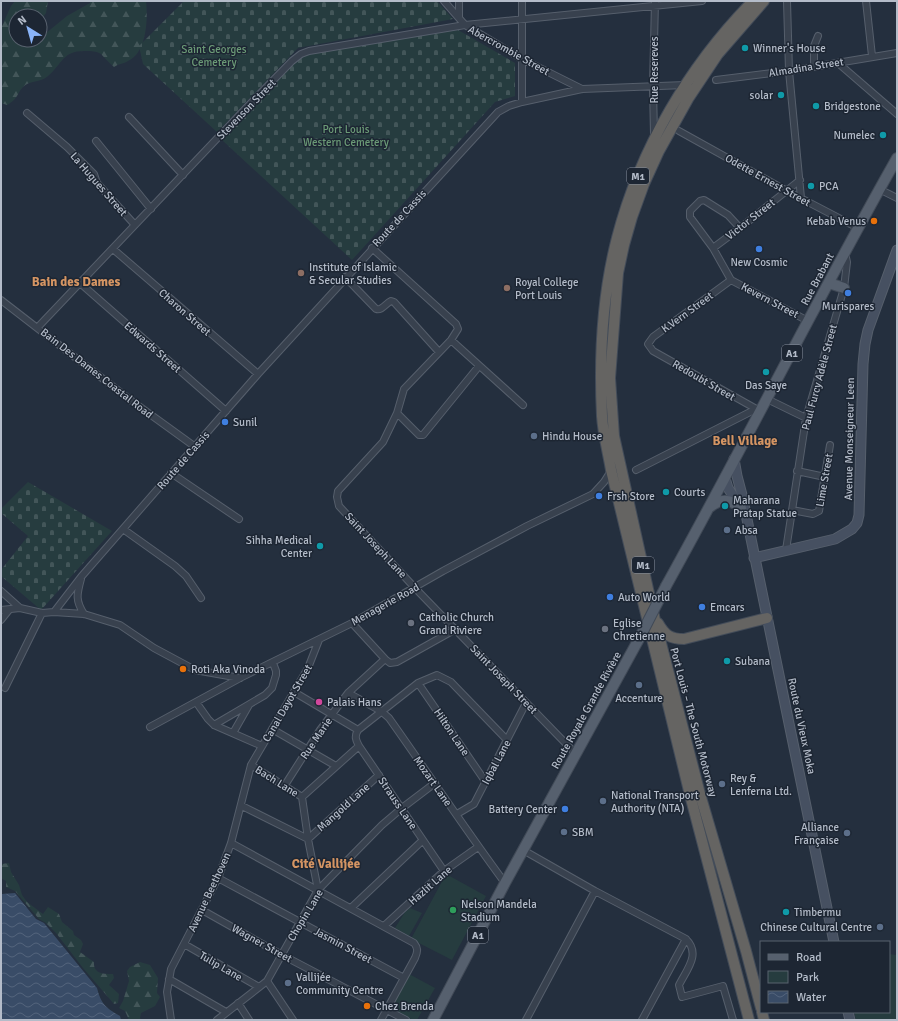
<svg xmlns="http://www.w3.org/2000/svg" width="898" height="1021" viewBox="0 0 898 1021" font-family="Signika,sans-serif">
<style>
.forest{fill:url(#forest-firs)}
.cemetery{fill:url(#cemetery-stones)}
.park{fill:#263c3f}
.water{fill:url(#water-waves)}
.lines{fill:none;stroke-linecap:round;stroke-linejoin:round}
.minor-casing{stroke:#565f6c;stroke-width:8}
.secondary-casing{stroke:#565f6c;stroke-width:11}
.primary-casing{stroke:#414a57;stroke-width:12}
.trunk-casing{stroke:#434c59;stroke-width:12}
.minor{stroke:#38414e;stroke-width:6}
.secondary{stroke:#465061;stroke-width:9}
.primary{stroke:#56606e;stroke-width:10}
.trunk{stroke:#656462;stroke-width:10}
.primary-bridge-casing{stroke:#414a57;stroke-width:12;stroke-linecap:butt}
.primary-bridge{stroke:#56606e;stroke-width:10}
.culture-dot{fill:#0f9aa8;stroke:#1d2633;stroke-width:1.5}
.food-dot{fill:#e8710a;stroke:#1d2633;stroke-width:1.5}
.shop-dot{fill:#3f7fe0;stroke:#1d2633;stroke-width:1.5}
.education-dot{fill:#8d6e63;stroke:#1d2633;stroke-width:1.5}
.service-dot{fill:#5c6f8a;stroke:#1d2633;stroke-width:1.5}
.worship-dot{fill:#6b7280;stroke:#1d2633;stroke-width:1.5}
.hotel-dot{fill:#d1479c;stroke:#1d2633;stroke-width:1.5}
.leisure-dot{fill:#2e9e5b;stroke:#1d2633;stroke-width:1.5}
.labels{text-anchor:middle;stroke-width:3;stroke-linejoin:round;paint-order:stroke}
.shield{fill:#1d2633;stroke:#878f9c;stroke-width:1}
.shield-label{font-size:10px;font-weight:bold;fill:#b4bcc9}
.poi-label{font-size:11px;fill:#b4bcc9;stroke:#1d2633;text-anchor:start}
.park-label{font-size:11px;fill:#6b9a76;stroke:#1d2633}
.street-label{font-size:11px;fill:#b4bcc9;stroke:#1d2633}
.quarter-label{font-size:13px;font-weight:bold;fill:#d59563;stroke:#1d2633}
</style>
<defs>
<pattern id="forest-firs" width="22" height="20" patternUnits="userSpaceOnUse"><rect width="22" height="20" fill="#263c3f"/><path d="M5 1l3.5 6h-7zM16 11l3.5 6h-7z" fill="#435659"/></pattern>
<pattern id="cemetery-stones" width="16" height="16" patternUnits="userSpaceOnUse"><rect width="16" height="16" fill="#263c3f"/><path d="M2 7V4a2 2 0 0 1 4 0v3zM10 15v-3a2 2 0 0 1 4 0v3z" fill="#435659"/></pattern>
<pattern id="water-waves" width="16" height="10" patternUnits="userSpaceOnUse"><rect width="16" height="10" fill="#394c67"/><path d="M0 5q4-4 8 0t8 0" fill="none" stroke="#53647b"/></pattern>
</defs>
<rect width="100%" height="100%" fill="#242f3e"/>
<path class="forest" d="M15,1H48L46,13L40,21V16H16V40H33L34,42L40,40V38L67,16L90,3V1H146C148,18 147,53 128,61C123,64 120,63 114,67C109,63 105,58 101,54C96,51 92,51 86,51C63,50 63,63 48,76C40,83 30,80 23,87C16,95 18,99 7,105L1,103V28L11,6Z
M9,863L11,872L19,885L22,895L27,902L43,914L48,907L59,914L62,922L73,931L74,935L81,940L83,944L80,952L94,962C93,974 104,974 113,974L114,978L109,985L119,994L118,1003L114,1004L83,968L56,933L46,923L39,919L15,891L6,887V881L1,878V864Z
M140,962L150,965L158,978L157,993L160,997L155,1006L141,1013L140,1018L141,1020H129L125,1011L119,1008L123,1001L129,981L127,971L130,967Z"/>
<path class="cemetery" d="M184,1H437L453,19L298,48L217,132L143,64L139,46Z
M458,30L515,63V96L495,102L352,260L222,140L303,53Z
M28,482L112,531L41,610L1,576V570L28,536L1,513V509Z"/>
<path class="park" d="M446,874L486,896L452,960L411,939Z
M410,908L422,913L409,936L395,928L405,912Z
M889,954L897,955V1020H856L854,1012H889Z
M409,974L435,988L417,1020H413L392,1008Z"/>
<path class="water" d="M1,892L2,894L15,893L36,919L44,923L97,988C101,1004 106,1008 120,1016L121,1020H1Z"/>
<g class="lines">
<g class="minor-casing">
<path id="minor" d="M444,1L465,25L522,59L582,89
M787,1L789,71L801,198
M866,1L872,56
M459,17V1
M838,63L897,114
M814,66V46L818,36
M716,80L789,71L897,53
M522,102V1
M27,113L67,147L94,174L97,183L135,225
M129,117L183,175
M679,131L787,191L858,228
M654,135L653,87L655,1
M96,141L151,209
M879,189L897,198
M372,248L456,324L458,329L451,340L404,389L397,413L383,442L338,491L337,497L339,506L415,588L576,754
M713,248L740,228L800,180
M113,249L258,374
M345,277L376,309C382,311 386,303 391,301L394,302L439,352
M731,280L653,337L648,344L653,351L760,411
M731,280L713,248L690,217V211L700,201L704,200L728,215L740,228
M731,280L808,321
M80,283L226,411
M1,300L129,399L194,446
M38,327L247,107L292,61L301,54L309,51L465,25L702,1
M451,340L523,405
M767,399L806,418
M397,413L419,435H423L479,366
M636,470L756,409
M797,471L825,477
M171,473L239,519
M792,510L813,514L819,511L830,445
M123,529L175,566L186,576L201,598
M786,550L806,418L844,288L847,262L845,253
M81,579C77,594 75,600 84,614
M1,591L20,608
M1,610L20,608L42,613L54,612L84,614L120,625L154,648L195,670L240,678
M54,612L81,577L258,374L498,112L509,106L522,102L582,89L685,85
M1,620L9,610
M352,623L385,659L390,663L397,662L456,629
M418,683L485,781
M5,688L42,613
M294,692L358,730
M348,693L381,711L389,718C428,773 465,829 505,883
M196,702L208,719L214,725L262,746
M214,725L265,695L272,688L276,675V671L273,663
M150,727L240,678L352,623L443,571L527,526L593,494L604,482L611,471
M272,729L336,766
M233,733L249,705
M251,765L302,797
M285,785L320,730L348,693L385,659
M302,797L308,839L318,890
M302,797L359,746
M242,806L308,839L379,775
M457,814L474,804L526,703
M231,843L414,943C418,948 418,951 415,958L381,1020
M523,850L595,891L686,939C701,954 687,969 679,985L682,997L723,986L733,1020
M444,871L359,746C356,740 354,737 358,730L418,683L437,675L451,682L507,740
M218,878L404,978
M351,908L423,840
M202,910L282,955L406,1020
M384,926L444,871L478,847
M184,944L259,987
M169,979L226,1012
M267,981L293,1020
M238,1003L249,1020
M171,1020L167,992L171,969L218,878L231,843L251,765L308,668L319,640
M217,1020L267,981L318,890L382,825L402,808L435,783
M526,1020L595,891
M642,1020L686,939"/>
</g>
<g class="secondary-casing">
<path id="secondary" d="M734,459L737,476L742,495L834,942
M725,478L728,488L741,508
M754,558L835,539L852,529L857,523L859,515L863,364L865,344L868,330L897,250
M848,1012L850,1020"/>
</g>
<g class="primary-casing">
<path id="primary" d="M829,283L844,288
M710,507C721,498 730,499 741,508
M666,586C745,444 817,299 897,158
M433,1020L505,883L640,637"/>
</g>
<g class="trunk-casing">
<path id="trunk" d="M658,623C665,635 670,639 684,639L767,618
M761,1008L746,951L700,794L654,616L614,436L610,378L618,273L624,245L632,217L644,184L659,151L688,99L718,54L764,1
M762,1012L764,1020
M749,1020L690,795L611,470C608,452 603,434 602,416C599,357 602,296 617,238C640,149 689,66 753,1"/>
</g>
<use href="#minor" class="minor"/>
<use href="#secondary" class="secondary"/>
<use href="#primary" class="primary"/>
<use href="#trunk" class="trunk"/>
<g class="primary-bridge-casing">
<path id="primary-bridge" d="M640,637L666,586"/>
</g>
<use href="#primary-bridge" class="primary-bridge"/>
</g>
<g class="culture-dot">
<circle cx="745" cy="48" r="4"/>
<circle cx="781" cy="95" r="4"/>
<circle cx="816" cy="106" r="4"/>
<circle cx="883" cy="135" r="4"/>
<circle cx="811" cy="186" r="4"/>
<circle cx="766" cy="372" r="4"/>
<circle cx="666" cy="492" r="4"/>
<circle cx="725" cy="506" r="4"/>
<circle cx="320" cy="546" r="4"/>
<circle cx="727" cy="661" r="4"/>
<circle cx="786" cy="912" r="4"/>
</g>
<g class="food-dot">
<circle cx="874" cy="221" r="4"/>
<circle cx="183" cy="669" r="4"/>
<circle cx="367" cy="1006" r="4"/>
</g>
<g class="shop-dot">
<circle cx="759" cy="249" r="4"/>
<circle cx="848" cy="293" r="4"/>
<circle cx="225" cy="422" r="4"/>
<circle cx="599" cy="496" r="4"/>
<circle cx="610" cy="597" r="4"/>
<circle cx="702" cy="607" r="4"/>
<circle cx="565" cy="809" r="4"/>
</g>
<g class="education-dot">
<circle cx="301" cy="273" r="4"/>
<circle cx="507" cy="288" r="4"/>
</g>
<g class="service-dot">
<circle cx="534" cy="436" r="4"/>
<circle cx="727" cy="530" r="4"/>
<circle cx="639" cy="685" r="4"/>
<circle cx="722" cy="784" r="4"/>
<circle cx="603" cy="801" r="4"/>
<circle cx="564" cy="832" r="4"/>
<circle cx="847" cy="833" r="4"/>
<circle cx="880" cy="927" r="4"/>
<circle cx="288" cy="983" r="4"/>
</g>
<g class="worship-dot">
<circle cx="411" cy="623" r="4"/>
<circle cx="605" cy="629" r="4"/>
</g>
<circle class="hotel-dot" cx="319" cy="702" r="4"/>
<circle class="leisure-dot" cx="453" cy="910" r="4"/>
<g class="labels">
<g class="shield">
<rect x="627" y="168" width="22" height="16" rx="3"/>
<rect x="782" y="345" width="20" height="16" rx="3"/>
<rect x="632" y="557" width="22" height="16" rx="3"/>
<rect x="468" y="927" width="20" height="16" rx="3"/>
</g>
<g class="shield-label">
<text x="638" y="180">M1</text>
<text x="792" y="357">A1</text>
<text x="643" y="569">M1</text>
<text x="478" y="939">A1</text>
</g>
<g class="poi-label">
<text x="753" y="52">Winner's House</text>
<text x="773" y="99" text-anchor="end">solar</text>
<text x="824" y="110">Bridgestone</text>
<text x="875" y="139" text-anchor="end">Numelec</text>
<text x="819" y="190">PCA</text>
<text x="866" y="225" text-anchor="end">Kebab Venus</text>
<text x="759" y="266" text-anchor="middle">New Cosmic</text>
<text x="309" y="271">Institute of Islamic<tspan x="309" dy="13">&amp; Secular Studies</tspan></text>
<text x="515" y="286">Royal College<tspan x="515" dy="13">Port Louis</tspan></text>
<text x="848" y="310" text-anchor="middle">Murispares</text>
<text x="766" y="389" text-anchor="middle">Das Saye</text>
<text x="233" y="426">Sunil</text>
<text x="542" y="440">Hindu House</text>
<text x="674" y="496">Courts</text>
<text x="607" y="500">Frsh Store</text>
<text x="733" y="504">Maharana<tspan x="733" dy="13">Pratap Statue</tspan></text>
<text x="735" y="534">Absa</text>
<text x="312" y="544" text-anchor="end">Sihha Medical<tspan x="312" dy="13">Center</tspan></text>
<text x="618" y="601">Auto World</text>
<text x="710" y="611">Emcars</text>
<text x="419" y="621">Catholic Church<tspan x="419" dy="13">Grand Riviere</tspan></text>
<text x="613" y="627">Eglise<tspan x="613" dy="13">Chretienne</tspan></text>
<text x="735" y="665">Subana</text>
<text x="191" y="673">Roti Aka Vinoda</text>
<text x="639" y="702" text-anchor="middle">Accenture</text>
<text x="327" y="706">Palais Hans</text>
<text x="730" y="782">Rey &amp;<tspan x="730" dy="13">Lenferna Ltd.</tspan></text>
<text x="611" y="799">National Transport<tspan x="611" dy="13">Authority (NTA)</tspan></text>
<text x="557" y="813" text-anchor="end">Battery Center</text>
<text x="839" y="831" text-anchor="end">Alliance<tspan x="839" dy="13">Française</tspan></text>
<text x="572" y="836">SBM</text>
<text x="461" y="908">Nelson Mandela<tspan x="461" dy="13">Stadium</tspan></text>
<text x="794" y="916">Timbermu</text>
<text x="872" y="931" text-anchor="end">Chinese Cultural Centre</text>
<text x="296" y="981">Vallijée<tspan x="296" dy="13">Community Centre</tspan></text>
<text x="375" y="1010">Chez Brenda</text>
</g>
<g class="park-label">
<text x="214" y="53">Saint Georges<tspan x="214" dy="13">Cemetery</tspan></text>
<text x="346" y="133">Port Louis<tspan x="346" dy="13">Western Cemetery</tspan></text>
</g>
<g class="street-label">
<text transform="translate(509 50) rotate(29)" y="4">Abercrombie Street</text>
<text transform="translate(806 67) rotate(-9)" y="4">Almadina Street</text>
<text transform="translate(654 70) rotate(-90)" y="4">Rue Resereves</text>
<text transform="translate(246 109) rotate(-46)" y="4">Stevenson Street</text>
<text transform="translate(768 180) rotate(29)" y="4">Odette Ernest Street</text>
<text transform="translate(99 184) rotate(49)" y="4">La Hugues Street</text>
<text transform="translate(399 218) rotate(-47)" y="4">Route de Cassis</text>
<text transform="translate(750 219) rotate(-38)" y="4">Victor Street</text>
<text transform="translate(817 279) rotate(-62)" y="4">Rue Brabant</text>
<text transform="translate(770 300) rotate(28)" y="4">Kevern Street</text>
<text transform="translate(185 312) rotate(41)" y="4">Charon Street</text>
<text transform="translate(687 312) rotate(-36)" y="4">K.Vern Street</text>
<text transform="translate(153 347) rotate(41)" y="4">Edwards Street</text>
<text transform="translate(97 373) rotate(38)" y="4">Bain Des Dames Coastal Road</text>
<text transform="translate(819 377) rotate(-75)" y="4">Paul Furcy Adèle Street</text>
<text transform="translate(704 380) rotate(30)" y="4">Redoubt Street</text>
<text transform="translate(849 439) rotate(-89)" y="4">Avenue Monseigneur Leen</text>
<text transform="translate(183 460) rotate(-49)" y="4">Route de Cassis</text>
<text transform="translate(824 480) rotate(-80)" y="4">Lime Street</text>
<text transform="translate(376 545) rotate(47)" y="4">Saint Joseph Lane</text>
<text transform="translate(385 604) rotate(-29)" y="4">Menagerie Road</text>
<text transform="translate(504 679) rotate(46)" y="4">Saint Joseph Street</text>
<text transform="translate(287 703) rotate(-60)" y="4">Canal Dayot Street</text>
<text transform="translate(586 710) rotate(-61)" y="4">Route Royale Grande Rivière</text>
<text transform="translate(694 722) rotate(75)" y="4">Port Louis – The South Motorway</text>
<text transform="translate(802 726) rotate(78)" y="4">Route du Vieux Moka</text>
<text transform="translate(452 732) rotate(56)" y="4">Hilton Lane</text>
<text transform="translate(316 738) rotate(-56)" y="4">Rue Marie</text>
<text transform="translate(496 762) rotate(-62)" y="4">Iqbal Lane</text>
<text transform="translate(277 781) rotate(32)" y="4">Bach Lane</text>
<text transform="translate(433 781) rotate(55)" y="4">Mozart Lane</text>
<text transform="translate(398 803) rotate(56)" y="4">Strauss Lane</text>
<text transform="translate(343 807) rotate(-42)" y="4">Mangold Lane</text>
<text transform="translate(430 885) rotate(-41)" y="4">Hazlit Lane</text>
<text transform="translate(209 892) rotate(-65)" y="4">Avenue Beethoven</text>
<text transform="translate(305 915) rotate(-59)" y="4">Chopin Lane</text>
<text transform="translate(262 943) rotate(29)" y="4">Wagner Street</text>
<text transform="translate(343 945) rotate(28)" y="4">Jasmin Street</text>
<text transform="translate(221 966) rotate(30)" y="4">Tulip Lane</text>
</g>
<g class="quarter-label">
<text x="76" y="286">Bain des Dames</text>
<text x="745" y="445">Bell Village</text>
<text x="326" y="868">Cité Vallijée</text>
</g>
</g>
<rect width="898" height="1021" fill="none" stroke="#b4bcc9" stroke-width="4"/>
<rect x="760" y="941" width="130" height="72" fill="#1d2633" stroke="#59626f"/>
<rect x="768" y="954" width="20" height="6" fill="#56606e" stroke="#59626f"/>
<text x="796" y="961" font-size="12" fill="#b4bcc9">Road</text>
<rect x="768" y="971" width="20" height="12" fill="#263c3f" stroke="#59626f"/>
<text x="796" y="981" font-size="12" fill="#b4bcc9">Park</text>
<rect x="768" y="991" width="20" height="12" fill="url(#water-waves)" stroke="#59626f"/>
<text x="796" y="1001" font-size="12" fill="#b4bcc9">Water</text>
<g transform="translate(28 28) rotate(323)"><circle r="19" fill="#1d2633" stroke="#59626f"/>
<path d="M0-3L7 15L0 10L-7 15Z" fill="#8ab4f8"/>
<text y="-6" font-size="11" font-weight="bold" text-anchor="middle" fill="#b4bcc9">N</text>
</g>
</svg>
